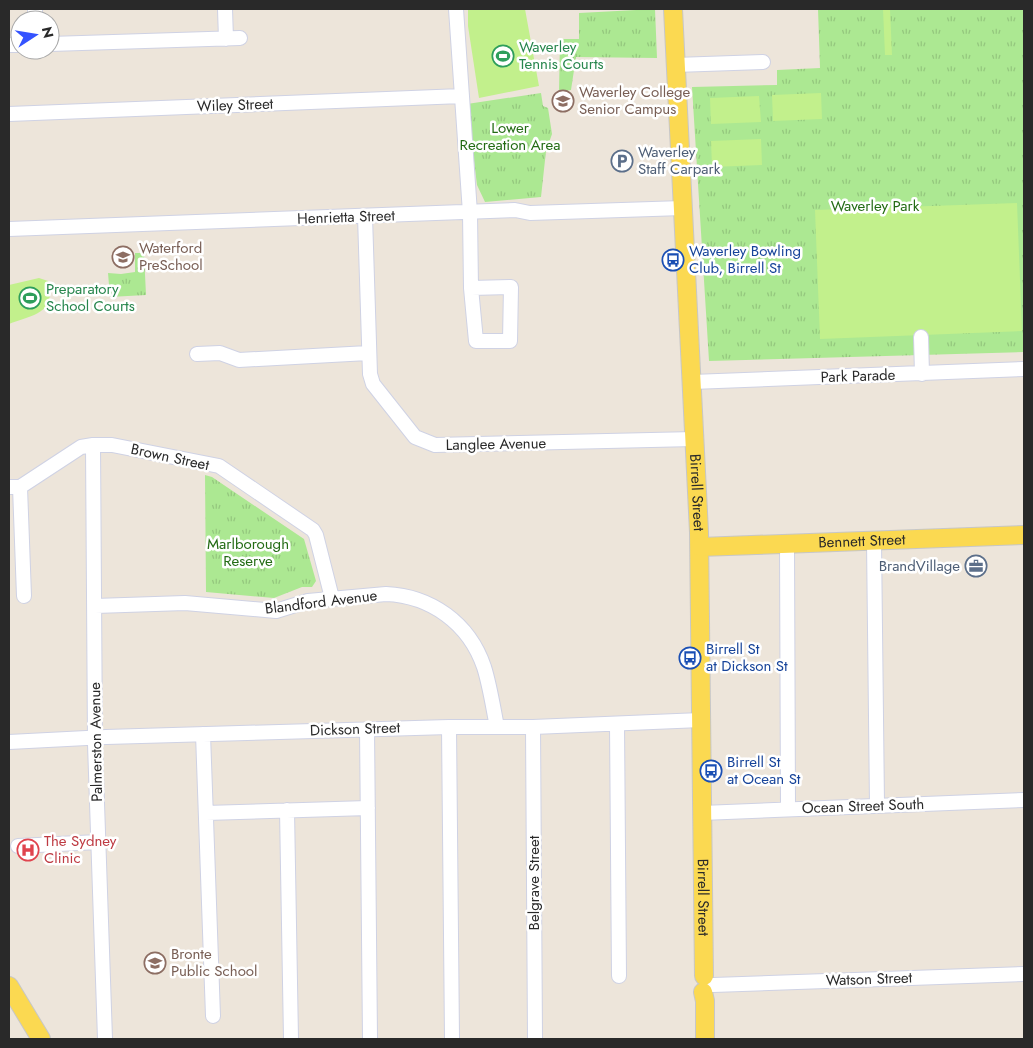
<svg xmlns="http://www.w3.org/2000/svg" width="1033" height="1048" viewBox="0 0 1033 1048" font-family="Jost,sans-serif">
<style>
.park{fill:url(#park-tufts)}
.pitch{fill:#c2f08c}
.lines{fill:none;stroke-linecap:round;stroke-linejoin:round}
.minor-casing{stroke:#cfd2e4;stroke-width:16}
.major-casing{stroke:#c7c7c7;stroke-width:20}
.minor{stroke:#fff;stroke-width:14}
.major{stroke:#fbd951;stroke-width:18}
.labels{text-anchor:middle;stroke-width:5;stroke-linejoin:round;paint-order:stroke}
.leisure-label{font-size:15px;fill:#27864d;stroke:#fff;text-anchor:start}
.education-label{font-size:15px;fill:#785e54;stroke:#fff;text-anchor:start}
.street-label{font-size:15px;fill:#292929;stroke:#fff}
.park-label{font-size:15px;fill:#236b14;stroke:#fff}
.service-label{font-size:15px;fill:#4e5e75;stroke:#fff;text-anchor:start}
.transit-label{font-size:15px;fill:#164399;stroke:#fff;text-anchor:start}
.health-label{font-size:15px;fill:#be3a42;stroke:#fff;text-anchor:start}
</style>
<defs>
<pattern id="park-tufts" width="24" height="20" patternUnits="userSpaceOnUse" patternTransform="scale(1.25)"><rect width="24" height="20" fill="#ace892"/><path d="M3 7l-1-3M5 7V3M7 7l1-3M15 17l-1-3M17 17v-4M19 17l1-3" fill="none" stroke="#94c77e"/></pattern>
</defs>
<rect width="100%" height="100%" fill="#ede5da"/>
<path class="park" d="M655,9L657,58L576,57L571,90L559,92L560,39H579V13Z
M818,9H1024V352L709,361L692,87L777,85V70L820,68Z
M541,93L543,106L548,108L552,134L546,151L541,197L485,202L477,185L467,104Z
M135,253H144L146,295L110,297L108,273L121,274L135,272Z
M205,475L212,477L304,539L316,581L312,587H302L274,598L206,592Z"/>
<path class="pitch" d="M468,9H525L539,86L479,98L468,26Z
M883,9H890L892,55H885Z
M821,93L822,119L773,121L772,95Z
M759,96L761,122L711,124L710,98Z
M761,139L762,165L712,167L711,141Z
M1017,203L1022,331L820,339L815,210Z
M39,278L48,281C57,313 33,315 9,324V285Z"/>
<g class="lines">
<g class="minor-casing">
<path id="minor" d="M35,9V20
M225,9L226,39
M456,9L470,213L471,288L476,341H510L511,287L471,288
M50,44L240,38
M9,45H20
M675,65L763,62
M9,114L462,96
M365,216L370,374L373,384L415,437L435,445L695,439
M9,229L515,210L530,213L683,208
M921,337L922,374
M197,354L220,353L239,360L368,353
M692,382L1024,369
M93,445L95,744L105,1039
M9,487H20L81,447L93,445H112L219,466L313,530L316,535L332,598
M20,487L24,596
M874,541L877,805
M787,545L788,809
M95,606L185,603L276,611L308,601L386,594C431,596 469,623 484,667C490,686 493,707 497,727
M617,724L619,976
M449,727L452,1039
M533,727L535,1039
M367,729L370,1039
M203,734L213,1016
M9,742L106,737L449,727H533L701,720
M287,810L291,1039
M206,813L368,808
M702,813L1024,800
M18,846L98,842
M713,985L1024,974"/>
</g>
<g class="major-casing">
<g id="major">
<path id="s1" d="M673,9L699,532L704,976"/>
<path id="s2" d="M700,547L1024,535"/>
<path d="M9,986L41,1039"/>
<path d="M703,992L705,1001V1039"/>
</g>
</g>
<use href="#minor" class="minor"/>
<use href="#major" class="major"/>
</g>
<defs>
<g id="stadium-ring" transform="scale(1.125)"><circle r="9.5" fill="#fff" stroke="#2e9e5b" stroke-width="1.5"/><path d="M0-5a6.5 5 0 1 0 0 10a6.5 5 0 1 0 0-10ZM-3.5-1.8h7v3.6h-7Z" fill="#2e9e5b"/></g>
<g id="school-ring" transform="scale(1.125)"><circle r="9.5" fill="#fff" stroke="#8d6e63" stroke-width="1.5"/><path d="M0-5L7-2L0 1L-7-2ZM-4 1L0 2.5L4 1V4Q0 6-4 4Z" fill="#8d6e63"/></g>
<g id="parking-ring" transform="scale(1.125)"><circle r="9.5" fill="#fff" stroke="#5c6f8a" stroke-width="1.5"/><path d="M-3.5-5.5H1a3.5 3.5 0 0 1 0 7H-1V5.5H-3.5ZM-1-3.4V-.6H.8a1.4 1.4 0 0 0 0-2.8Z" fill="#5c6f8a"/></g>
<g id="bus-ring" transform="scale(1.125)"><circle r="9.5" fill="#fff" stroke="#1a4fb4" stroke-width="1.5"/><path d="M-5-6H5V4H4V6H2V4H-2V6H-4V4H-5ZM-3.5-4V0h7V-4ZM-3.5 1.2v1.5H-2V1.2ZM2 1.2v1.5H3.5V1.2Z" fill="#1a4fb4"/></g>
<g id="office-ring" transform="scale(1.125)"><circle r="9.5" fill="#fff" stroke="#5c6f8a" stroke-width="1.5"/><path d="M-6-3h4V-5.5h4V-3h4V5H-6ZM-1-4.5V-3h2v-1.5ZM-6 0V1H6V0Z" fill="#5c6f8a"/></g>
<g id="hospital-ring" transform="scale(1.125)"><circle r="9.5" fill="#fff" stroke="#e0444e" stroke-width="1.5"/><path d="M-5-5h3v3.5h4V-5h3V5h-3V1.5h-4V5h-3Z" fill="#e0444e"/></g>
</defs>
<g fill-rule="evenodd">
<use href="#stadium-ring" x="503" y="56"/>
<use href="#school-ring" x="563" y="101"/>
<use href="#parking-ring" x="622" y="161"/>
<use href="#school-ring" x="123" y="257"/>
<use href="#bus-ring" x="673" y="260"/>
<use href="#stadium-ring" x="30" y="298"/>
<use href="#office-ring" x="976" y="566"/>
<use href="#bus-ring" x="690" y="658"/>
<use href="#bus-ring" x="711" y="771"/>
<use href="#hospital-ring" x="28" y="850"/>
<use href="#school-ring" x="155" y="963"/>
</g>
<g class="labels">
<g class="leisure-label">
<text x="519" y="52">Waverley<tspan x="519" dy="17">Tennis Courts</tspan></text>
<text x="46" y="294">Preparatory<tspan x="46" dy="17">School Courts</tspan></text>
</g>
<g class="education-label">
<text x="579" y="97">Waverley College<tspan x="579" dy="17">Senior Campus</tspan></text>
<text x="139" y="253">Waterford<tspan x="139" dy="17">PreSchool</tspan></text>
<text x="171" y="959">Bronte<tspan x="171" dy="17">Public School</tspan></text>
</g>
<g class="street-label">
<text transform="translate(235 105) rotate(-2)" y="5">Wiley Street</text>
<text transform="translate(346 217) rotate(-2)" y="5">Henrietta Street</text>
<text transform="translate(858 376) rotate(-2)" y="5">Park Parade</text>
<text transform="translate(496 444) rotate(-1)" y="5">Langlee Avenue</text>
<text transform="translate(170 457) rotate(12)" y="5">Brown Street</text>
<text dy="5" stroke="none"><textPath href="#s1" startOffset="484">Birrell Street</textPath></text>
<text dy="5" stroke="none"><textPath href="#s2" startOffset="162">Bennett Street</textPath></text>
<text transform="translate(321 602) rotate(-7)" y="5">Blandford Avenue</text>
<text transform="translate(355 729) rotate(-2)" y="5">Dickson Street</text>
<text transform="translate(96 742) rotate(-91)" y="5">Palmerston Avenue</text>
<text transform="translate(863 806) rotate(-2)" y="5">Ocean Street South</text>
<text transform="translate(534 883) rotate(-90)" y="5">Belgrave Street</text>
<text dy="5" stroke="none"><textPath href="#s1" startOffset="889">Birrell Street</textPath></text>
<text transform="translate(869 979) rotate(-2)" y="5">Watson Street</text>
</g>
<g class="park-label">
<text x="510" y="133">Lower<tspan x="510" dy="17">Recreation Area</tspan></text>
<text x="875" y="211">Waverley Park</text>
<text x="248" y="549">Marlborough<tspan x="248" dy="17">Reserve</tspan></text>
</g>
<g class="service-label">
<text x="638" y="157">Waverley<tspan x="638" dy="17">Staff Carpark</tspan></text>
<text x="960" y="571" text-anchor="end">BrandVillage</text>
</g>
<g class="transit-label">
<text x="689" y="256">Waverley Bowling<tspan x="689" dy="17">Club, Birrell St</tspan></text>
<text x="706" y="654">Birrell St<tspan x="706" dy="17">at Dickson St</tspan></text>
<text x="727" y="767">Birrell St<tspan x="727" dy="17">at Ocean St</tspan></text>
</g>
<g class="health-label">
<text x="44" y="846">The Sydney<tspan x="44" dy="17">Clinic</tspan></text>
</g>
</g>
<rect width="1033" height="1048" fill="none" stroke="#292929" stroke-width="20"/>
<g transform="translate(35 35) rotate(78)"><circle r="24" fill="#ffffff" stroke="#a9a9a9"/>
<path d="M0-4L9 19L0 12L-9 19Z" fill="#3453ff"/>
<text y="-8" font-size="14" font-weight="bold" text-anchor="middle" fill="#292929">N</text>
</g>
</svg>
